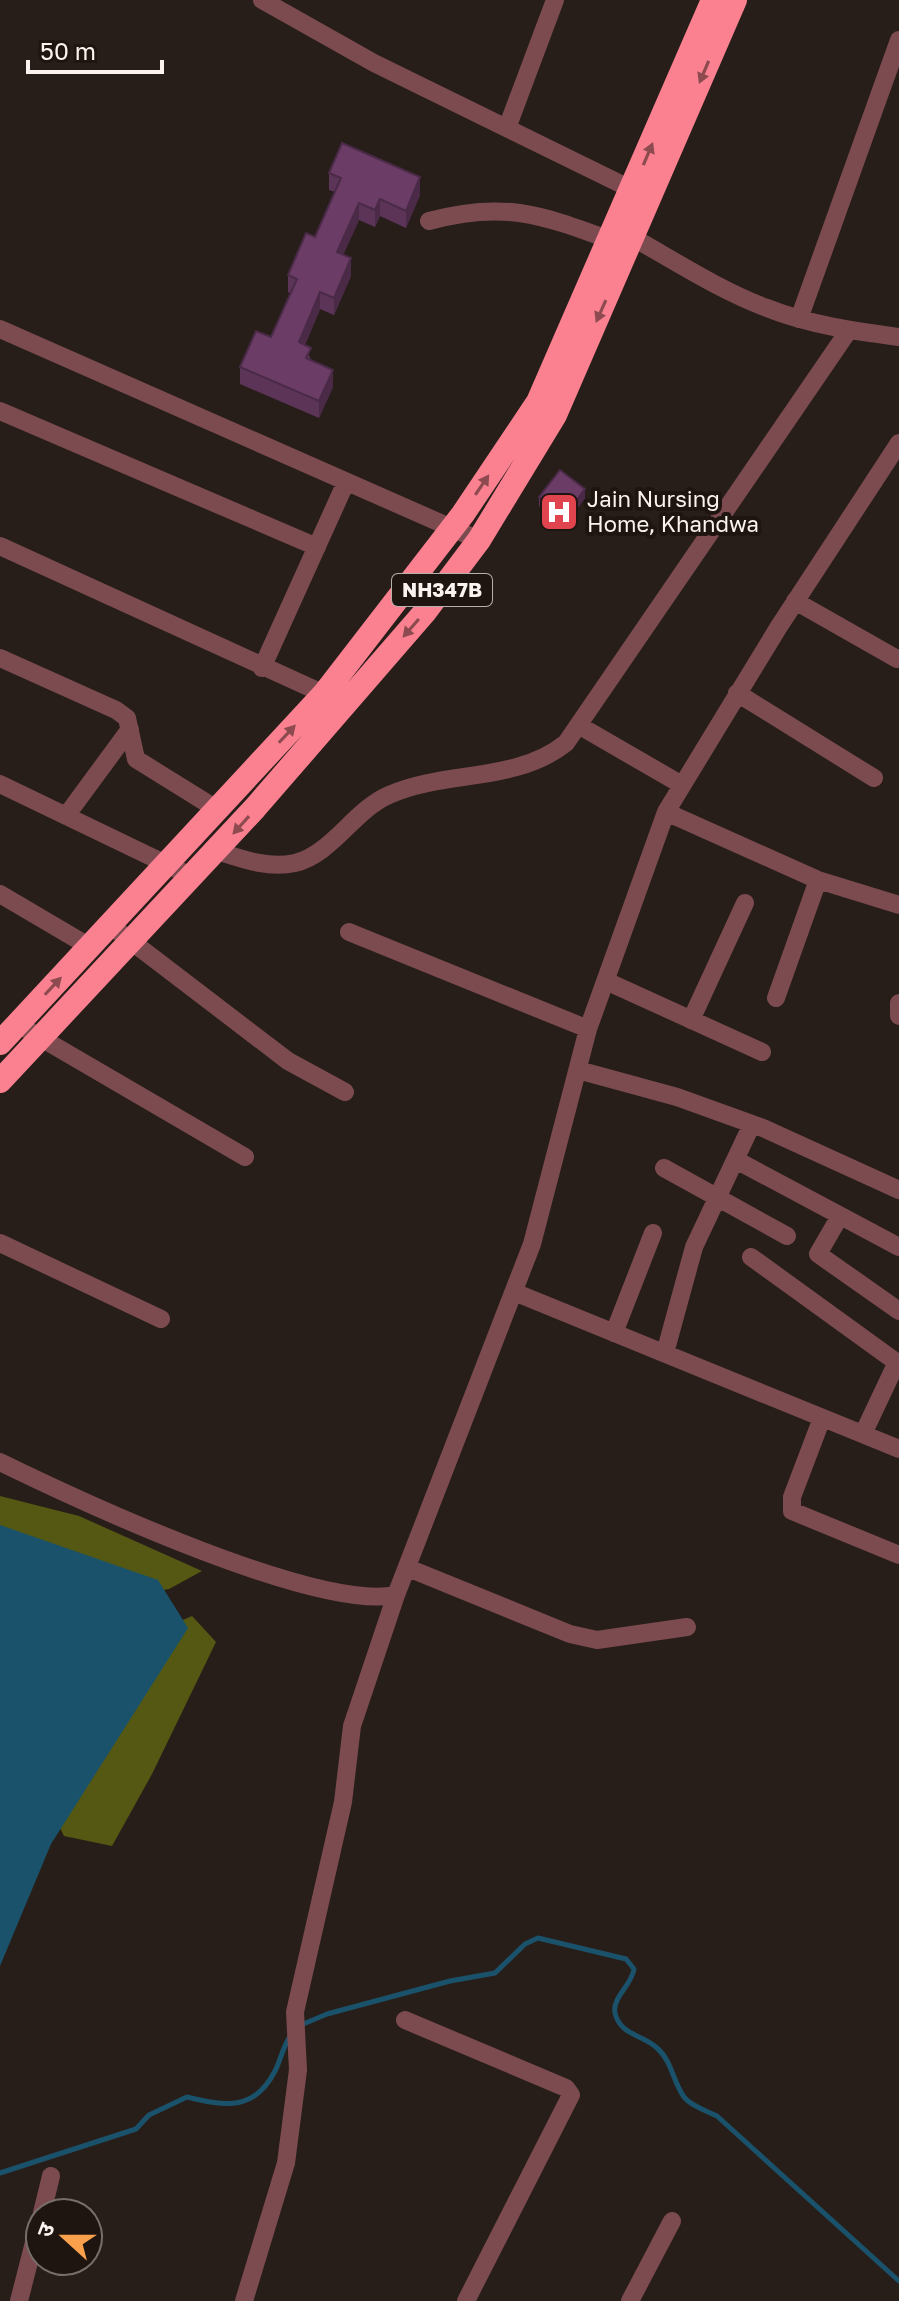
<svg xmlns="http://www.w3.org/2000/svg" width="899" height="2301" viewBox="0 0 899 2301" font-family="'Golos Text','Noto Sans Devanagari',sans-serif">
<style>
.forest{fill:#545813}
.water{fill:#1a526b}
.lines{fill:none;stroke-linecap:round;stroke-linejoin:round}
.stream{stroke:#1a526b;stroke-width:5}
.minor{stroke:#7c4b50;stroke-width:18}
.highway{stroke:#fb8191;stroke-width:24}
.wall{fill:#5b3458}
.shaded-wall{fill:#4a2a47}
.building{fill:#6a3c66;stroke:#4a2a47;stroke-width:2}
.oneway{fill:#8d4b50}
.labels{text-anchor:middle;stroke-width:8;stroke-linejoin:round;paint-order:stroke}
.shield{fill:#1f1510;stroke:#b8b0ac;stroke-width:2}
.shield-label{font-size:20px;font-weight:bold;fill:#faf3ef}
.poi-label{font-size:22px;fill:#faf3ef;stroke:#1f1510;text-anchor:start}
</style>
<rect width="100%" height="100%" fill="#281e19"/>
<path class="forest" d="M0,1496L79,1516L202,1571L169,1589L145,1593L0,1547Z
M192,1616L216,1642L152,1774L112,1846L64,1836L53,1814L148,1635Z"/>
<path class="water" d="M0,1525L158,1580L188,1628L51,1844L0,1966Z"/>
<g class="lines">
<path class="stream" d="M301,2025L327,2014L450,1981L495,1973L525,1944L538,1938L626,1959L634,1969C632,1985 612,1997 615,2013C620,2035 643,2035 657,2048C672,2061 673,2082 684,2097C691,2106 707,2111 717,2116L899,2281
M0,2173L136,2129L149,2115L187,2097C225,2106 254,2112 275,2071C281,2059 283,2046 291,2035"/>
<path class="minor" d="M262,0L374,63L633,190
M507,128L555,0
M429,221C503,201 540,214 610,240
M621,231C669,257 716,289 767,308C810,325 854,331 899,337
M799,319L899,40
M0,329L479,540
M0,411L317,547
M0,546L335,699
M795,601L897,659
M0,658L116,710L127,718L136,759L218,810
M262,668L346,482
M737,693L874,778
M580,726L682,785
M0,784L193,877
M666,812L818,880L899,905
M66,816L130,729
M217,851C242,859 268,869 295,863C332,854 354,810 389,795C445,770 516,783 566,743L849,330
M0,894L90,947
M110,925L288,1061L345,1092
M349,932L588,1029
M606,981L762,1052
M776,998L818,880
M899,1003V1016
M691,1020L745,903
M29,1031L245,1157
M578,1070L677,1097L763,1128L899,1190
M736,1160L899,1247
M664,1168L787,1236
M840,1216L818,1254L899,1311
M0,1243L161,1319
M751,1257L899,1364
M514,1292L899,1449
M614,1333L653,1233
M665,1353L694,1247L752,1124
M822,1418L792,1497V1511L899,1555
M863,1434L897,1362
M0,1462C80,1501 315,1611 396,1595L532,1244L588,1029L666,812L778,628L899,443
M408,1568L570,1634L597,1640L687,1627
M405,2020L566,2088L571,2095L466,2301
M42,2213L51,2176
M19,2301L40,2219
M244,2301L286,2163L298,2070L295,2012L343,1802L352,1726L396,1595
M630,2301L672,2221"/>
<path class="highway" d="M0,1043L324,694L463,514L538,402L713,0
M0,1081L255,808L424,613L479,540L555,415L735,0"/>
</g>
<path class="wall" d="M329,173L420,195L406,228L380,216L375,227L359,220L343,255L351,276L334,315L320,309L305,345L311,360L333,387L319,418L240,384V367L271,337L290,293L288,292V275L315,237L335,192L329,190Z
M539,497L585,498L565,525L539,506Z"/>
<path class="shaded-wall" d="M420,177V195L406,228V211Z
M380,199V216L375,227V210Z
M359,203V220L337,269V252Z
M351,258V276L334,315V298Z
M320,292V309L299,359V342Z
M333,370V387L319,418V401Z
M585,489V498L565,525V516Z"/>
<path class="building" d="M342,143L420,177L406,211L380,199L375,210L359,203L337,252L351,258L334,298L320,292L299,342L311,348L306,358L333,370L319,401L240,367L256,331L271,337L297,279L288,275L306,233L315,237L341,178L329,173Z
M560,470L585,489L565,516L539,497Z"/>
<defs><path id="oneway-solid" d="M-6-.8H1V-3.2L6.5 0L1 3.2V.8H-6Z" transform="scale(2)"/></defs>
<g class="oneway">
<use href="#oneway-solid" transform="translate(704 72) rotate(113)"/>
<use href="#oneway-solid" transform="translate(648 154) rotate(-67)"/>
<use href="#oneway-solid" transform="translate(601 311) rotate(114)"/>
<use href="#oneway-solid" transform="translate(482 485) rotate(-56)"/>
<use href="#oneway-solid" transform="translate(411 628) rotate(131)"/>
<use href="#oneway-solid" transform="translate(287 734) rotate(-47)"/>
<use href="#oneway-solid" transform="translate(241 825) rotate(132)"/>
<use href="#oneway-solid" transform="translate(53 986) rotate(-47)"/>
</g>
<defs>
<g id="hospital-square" transform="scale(2)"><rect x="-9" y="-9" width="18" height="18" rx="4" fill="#e0444e" stroke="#1f1510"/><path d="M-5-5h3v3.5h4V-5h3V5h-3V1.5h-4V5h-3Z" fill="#fff"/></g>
</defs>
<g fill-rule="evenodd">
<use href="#hospital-square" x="559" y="512"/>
</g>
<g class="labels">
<rect class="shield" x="392" y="574" width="100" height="32" rx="6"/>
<g class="shield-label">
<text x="442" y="597">NH347B</text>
</g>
<g class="poi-label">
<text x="587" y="507">Jain Nursing<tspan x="587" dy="25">Home, Khandwa</tspan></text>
</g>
</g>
<g transform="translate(64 2237) rotate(291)"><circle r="38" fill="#1f1510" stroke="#776e69" stroke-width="2"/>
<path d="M0-6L14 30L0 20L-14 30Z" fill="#f9a04c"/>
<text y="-12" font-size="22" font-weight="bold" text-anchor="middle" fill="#faf3ef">उ</text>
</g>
<path d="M28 60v12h134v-12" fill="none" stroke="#faf3ef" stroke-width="4"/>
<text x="40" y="60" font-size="24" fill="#faf3ef" stroke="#1f1510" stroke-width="6" paint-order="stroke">50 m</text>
</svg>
